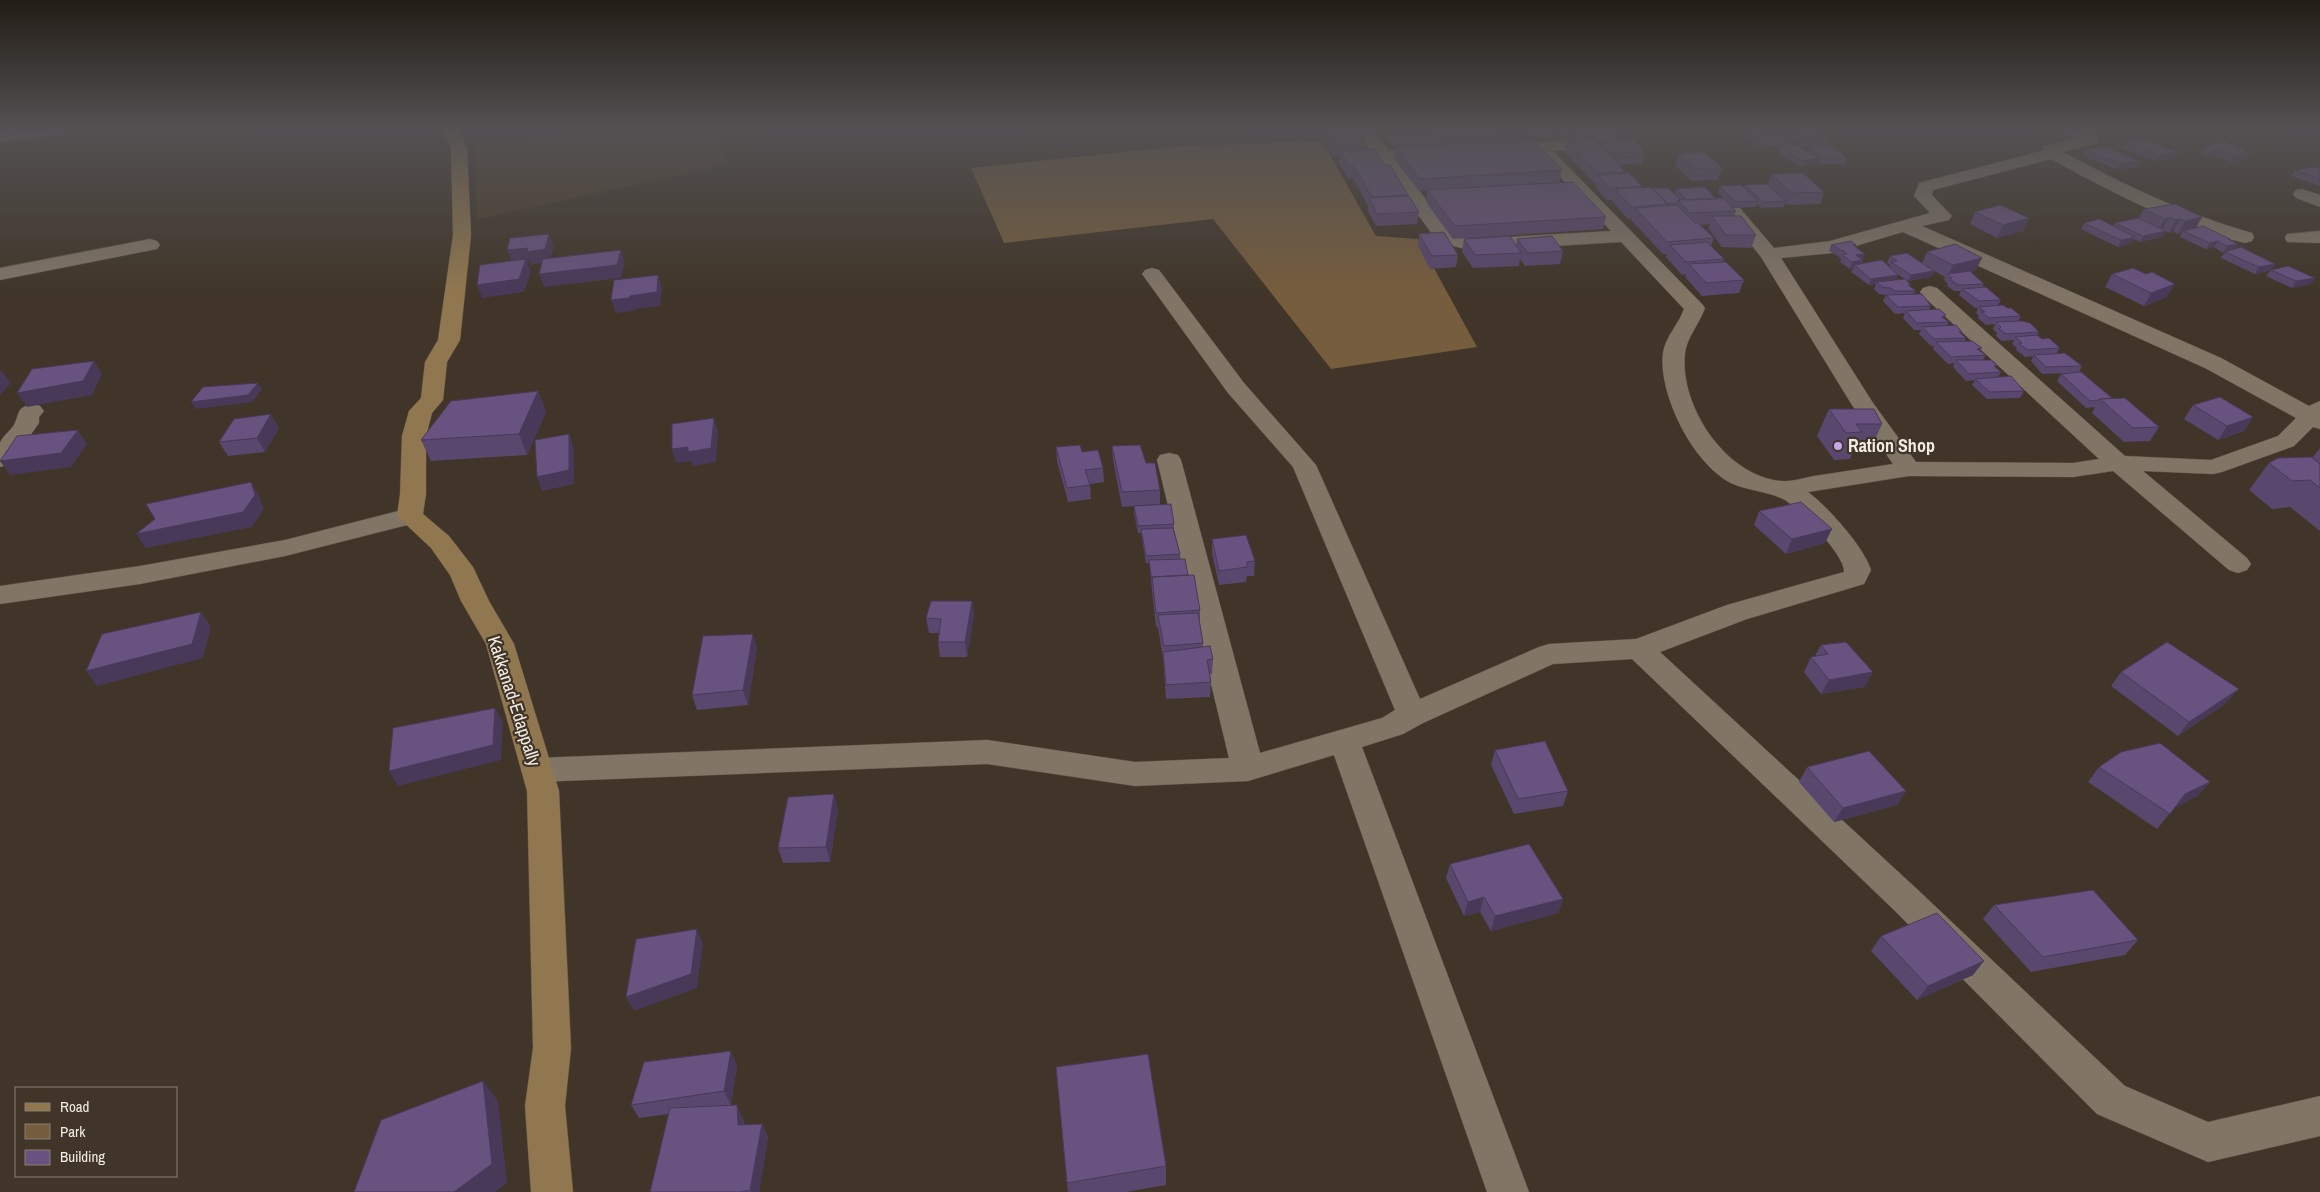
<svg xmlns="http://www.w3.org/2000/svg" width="2320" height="1192" viewBox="0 0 2320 1192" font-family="'Archivo Narrow',sans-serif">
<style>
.built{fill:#4d3e2b}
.green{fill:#765d3d}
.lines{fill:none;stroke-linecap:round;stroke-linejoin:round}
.street-casing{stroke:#5b5247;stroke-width:1}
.secondary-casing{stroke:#5b5247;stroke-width:1}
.street{fill:#817566;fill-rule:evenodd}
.secondary{fill:#91774f;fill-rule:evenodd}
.wall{fill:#59476d;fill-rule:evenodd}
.shaded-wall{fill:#493959}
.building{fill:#68527f;stroke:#493959}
.poi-dot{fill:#c8a5ee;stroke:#403528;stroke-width:2}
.labels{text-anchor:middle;stroke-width:4.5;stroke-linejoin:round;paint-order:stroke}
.poi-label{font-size:18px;font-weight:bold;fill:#f2ebe2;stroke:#403528;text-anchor:start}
.street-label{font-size:18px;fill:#f2ebe2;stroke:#403528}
</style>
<rect width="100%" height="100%" fill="#403528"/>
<path class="built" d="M587,128H714L728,165L477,219L475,146Z"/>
<path class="green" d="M1322,141L1376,236L1418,239L1477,347L1331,369L1213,219L1004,243L971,168L1181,146Z"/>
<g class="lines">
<g class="street-casing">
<path id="street" d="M34,128H74L72,131L66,133L0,142V132Z
M1354,128H1370L1389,150L1437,149L1439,153L1437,157L1396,160L1450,231L1456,235L1472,239L1611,231L1532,147L1534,143L1540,142L1599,138L1592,132L1591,128H1606L1621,142L1619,146L1553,151L1702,304L1705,308C1700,323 1687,337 1685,353C1679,406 1726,476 1781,481C1791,482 1804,478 1814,476C1841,472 1867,468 1893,464L1852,405L1761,257L1725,212L1728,208H1740L1774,248L1830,241L1930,213L1914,196L1919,183L2042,151L2044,146L2075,139L2059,131L2057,128C2071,128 2090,127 2099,140L2097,143L2063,152C2124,185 2185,214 2252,233L2254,237L2252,241L2245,243C2176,226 2113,193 2051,159L1933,190L1932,195L1952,216L1949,220L1922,226L2221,358L2309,406L2320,401V429L2313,427L2294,446L2222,472L2213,474L2143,471L2247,558L2251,564L2247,570L2238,573L2229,570L2113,471L2073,477L1909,476L1808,492C1827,506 1864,547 1871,570L1864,584L1747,619L1660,652L1918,890L2125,1086L2208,1122L2320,1096V1136L2208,1162L2097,1114L1894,910L1632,659L1553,664L1423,723L1403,734L1362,747L1529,1192H1487L1334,755L1248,781L1135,786L987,764L537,782L526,779L521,770L526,761L537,758L987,740L1135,762L1229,758L1157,460L1160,455L1169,453L1178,455L1181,460L1260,753L1382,718L1395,710L1293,467L1228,393L1145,278L1142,274L1145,270L1152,268L1159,270L1244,383L1316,465L1420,699L1539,647L1549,644L1636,639L1727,605L1844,572C1846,556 1799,509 1785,500C1768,491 1748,491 1731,483C1693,464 1658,394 1663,353C1665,337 1679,324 1684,309L1621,242L1472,251L1442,243L1436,239ZM1903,232L2205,368L2296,418L2278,436L2211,460L2125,456L1937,288L1930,286L1923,288L1920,292L1923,296L2099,459L2073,463L1916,462L1873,403L1781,258L1832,253Z
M2302,189L2320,195V207L2296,198L2293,194L2296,190Z
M2320,231V243L2287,242L2285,238L2287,234Z
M150,239L157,241L160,245L157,249L0,280V268Z
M32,404L40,406L44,411L39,417V423L9,465L0,467C0,460 0,449 0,443C3,435 12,430 15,423C20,411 17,408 32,404Z
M410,508L419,510L423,516L419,522L285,556L140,584L0,604V586L140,566L285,540Z"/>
</g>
<g class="secondary-casing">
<path id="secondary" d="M442,128H458L467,148L471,235L460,340L447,362L443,400L432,413L426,436V494L423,514L449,536L473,567L489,601L514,644L559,791L571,1048L565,1106L573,1192H531L525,1106L533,1048L527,791L486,644L461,601L450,575L431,548L397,516L400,494L402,436L409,411L421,398L425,362L438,340L453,235L451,148Z"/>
</g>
<use href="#street" class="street"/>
<use href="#secondary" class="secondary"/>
</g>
<path class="wall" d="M1318,128H1357V129L1367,142L1366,150L1385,165L1408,195V196L1419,212L1417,224L1376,226L1368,211V206L1353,178H1348L1339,163L1340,155L1332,156L1324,142L1325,138H1323Z
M1378,128H1594L1597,131L1596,137L1563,139L1558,134L1557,138L1528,139L1524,134L1523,140L1496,141L1493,138V141L1461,143L1457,138L1456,143L1393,147L1385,135V133L1382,134Z
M1614,128H1654L1653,133L1621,135Z
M1746,128H1786L1788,129L1789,128L1830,141L1828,146L1847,158L1845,164H1823L1819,161L1818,164L1802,167L1778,153L1780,147L1786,146L1758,147L1744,134ZM1793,138L1803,148L1811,147L1810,152L1790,146Z
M1598,140L1645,152L1642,163L1618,165L1625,172L1624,173L1642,186V188H1652L1675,194L1676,189L1716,199L1736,211L1734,216L1756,235L1751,248L1722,247L1708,228L1710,224L1700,225L1714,238L1711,246L1724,259L1723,262L1744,280L1739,293L1702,296L1685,277L1686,274L1682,275L1666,257L1667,254H1663L1631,220L1632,219H1628L1612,201L1613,200H1607L1595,187L1596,185L1565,153L1567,141L1597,142Z
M2124,142L2178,152L2175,158L2156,161L2121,148Z
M1395,147L1562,170L1559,182L1439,190L1606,217L1603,229L1453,239L1426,202L1427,190L1419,191L1394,159Z
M2203,147L2249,153L2246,159L2230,162L2213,155L2208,156L2200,153Z
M2085,150L2139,161L2136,167L2117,169L2082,156Z
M1678,153L1722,168L1718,180L1691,181L1675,165Z
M2320,169V186L2291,176L2295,170Z
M1771,174L1824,192L1820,204L1788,205L1785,203L1784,207L1761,208L1757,204L1756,207L1734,208L1718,193L1720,186L1744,188L1745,185L1768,184Z
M2144,209L2202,217L2196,228L2230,239L2229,240L2236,249L2275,264L2271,270L2315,278L2311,284L2292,288L2266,276L2271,270L2255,274L2221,258L2225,252L2223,253L2214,247L2206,249L2180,237L2182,232L2178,234L2173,231L2169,233L2165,231L2162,237L2140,242L2134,239L2131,243L2118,247L2081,229L2084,223L2113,226L2115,223L2139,218Z
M1975,212L2029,218L2023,231L1997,238L1970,224Z
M1419,234L1458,255L1456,267L1430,269L1418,246Z
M1464,239L1516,245L1517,239L1563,251L1560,264L1525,266L1520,259L1519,266L1473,268L1462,252Z
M1831,245H1856L1855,247L1863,260L1860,264L1889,267L1890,265L1887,263L1890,256L1922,263L1927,252L1976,270L1970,272L1984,284L1983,287L2001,300L1998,305L2007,308L2021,316L2018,321L2039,332L2037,336L2042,339L2060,348L2057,353L2082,366L2079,372L2112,398L2159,427L2150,441L2124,442L2092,413L2095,407L2086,408L2057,381L2061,374L2069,373L2042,374L2031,361L2033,356L2025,357L2016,350L2017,348L2012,344L2014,340L2002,341L1996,336L1997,333L1993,329L1995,324L1986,325L1978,318L1979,316L1976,313L1978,308H1975L1959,295L1961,291H1954L1947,286L1948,284L1944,280L1945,277L1934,271L1931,277L1908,281L1897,274L1896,280L1911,285L1910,286L1916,291L1914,294L1931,306L1929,310L1949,322L1947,326L1962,332L1961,334L1966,338L1965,341L1986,355L1983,360L2001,372L1998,377L2024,391L2020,398L1987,399L1972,385L1975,380L1966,381L1953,367L1954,363L1948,364L1933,349L1934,346H1931L1919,334L1921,330H1914L1903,318L1905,313L1895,314L1883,301L1886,295H1888L1879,294L1874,289L1876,284L1869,285L1851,272L1853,268L1850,269L1840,262L1841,258L1829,251Z
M2112,274L2167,297L2144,306L2105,287Z
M538,391L546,412L527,455L431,461L421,440Z
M2193,405L2253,417L2244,431L2218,440L2184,419Z
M1829,409L1882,424L1870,451H1853L1850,459L1834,460L1817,436Z
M279,428L265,452L228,456L219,442Z
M1112,446L1146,463L1160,490V504L1122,507L1113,460Z
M1056,447L1082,452L1103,468L1104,482L1090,484L1091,499L1068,502L1057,461Z
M2320,448V531L2290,507L2272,509L2249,490L2269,463L2312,458Z
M1134,506L1174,524V530L1180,554V559L1188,575L1200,610V624L1203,643V647L1213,659L1212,674H1210L1211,682L1210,697L1166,699L1163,659L1158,627H1156L1149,563H1146L1141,533H1138L1134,513Z
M1759,511L1825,543L1786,554L1754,525Z
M1212,539L1255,561L1254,576H1247L1246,582L1219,585L1212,553Z
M972,601L974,615L967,657H940L938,642L939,633H929L926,618Z
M1821,645L1865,687L1821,694L1804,672L1811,657L1815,656Z
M757,648L748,705L697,710L692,695Z
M2121,672L2226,703L2178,736L2111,686Z
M1495,750L1568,791L1563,806L1514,814L1491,765Z
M1807,767L1906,791L1897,805L1834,822L1799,782Z
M2099,767L2210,782L2197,796L2175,807L2157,829L2088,782Z
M838,809L830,862L783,863L778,848Z
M1450,864L1563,899L1558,913L1491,931L1480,912L1464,916L1446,878Z
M1994,905L2138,940L2125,955L2031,972L1983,919Z
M1881,936L1973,975L1917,1000L1871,951Z
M737,1065L731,1105L724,1106L743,1118L744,1125L762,1124L768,1137L759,1192H650L669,1114L639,1118L631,1105Z
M1056,1067L1166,1166V1185L1126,1192H1068Z"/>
<path class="shaded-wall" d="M2216,149L2213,155L2208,156L2211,151Z
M2178,152L2175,158L2156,161L2159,155Z
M2249,153L2246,159L2230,162L2233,156Z
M1820,158L1818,164L1802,167L1804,161Z
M2139,161L2136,167L2117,169L2120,163Z
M2169,217L2162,229L2158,231L2165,219Z
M2202,217L2195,229L2183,231L2182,232L2178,234L2185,221Z
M2029,218L2023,231L1997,238L2003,225Z
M2180,219L2173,231L2169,233L2176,220Z
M2166,231L2162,237L2140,242L2143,236Z
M549,234L554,246L550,261L531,265L530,261L527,262L531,272L524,292L482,298L477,285L512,263L507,250Z
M2135,237L2131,243L2118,247L2121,240Z
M2218,241L2214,247L2206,249L2210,243Z
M2238,244L2235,251L2223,253L2227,246Z
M621,250L625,263L621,278L544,287L539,274Z
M1865,254L1863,260L1853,261L1856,255Z
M1982,258L1976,270L1951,277L1948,275L1953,265Z
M1862,260L1859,267L1854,265L1853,268L1850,269L1852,262Z
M2275,264L2271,270L2255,274L2259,267Z
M1934,271L1931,277L1908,281L1911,275Z
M658,275L662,288L660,306L634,309L633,311L616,313L611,300L630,296Z
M1898,275L1895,282H1877L1876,284L1869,285L1871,279Z
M2315,278L2311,284L2292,288L2296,281Z
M2175,284L2167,297L2144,306L2151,293Z
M94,361L102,374L92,395L27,407L17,393Z
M1,370L11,383L0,395V371Z
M258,383L262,389L252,402L196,409L191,402Z
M538,391L546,412L527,455L519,434Z
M271,414L279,428L265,452L257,438Z
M2253,417L2244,431L2218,440L2227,426Z
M714,418L718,432L716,462L693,466L691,461L676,463L672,449Z
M78,430L87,444L71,467L10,475L0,461Z
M569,434L574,448V484L542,491L537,477Z
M251,482L259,496L264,509L252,527L146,548L136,534Z
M1832,529L1825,543L1786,554L1792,539Z
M972,601L974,615L967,657L965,642Z
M201,612L211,627L203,658L97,686L86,671Z
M753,634L757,648L748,705L743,690Z
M1873,672L1865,687L1821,694L1829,680Z
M2239,689L2226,703L2178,736L2189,722Z
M495,708L503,722L501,760L398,786L389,771Z
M2210,782L2197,796L2172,809L2185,794Z
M1906,791L1897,805L1834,822L1843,808Z
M834,794L838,809L830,862L826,847Z
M1484,897L1480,912L1464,916L1468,902Z
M1563,899L1558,913L1491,931L1495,916Z
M697,929L703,944L697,988L634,1011L626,997Z
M1984,961L1973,975L1917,1000L1928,986Z
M731,1051L737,1065L731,1105L724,1091Z
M483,1081L498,1101L507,1183L495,1192H454Z
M737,1105L743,1118L744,1138L738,1125Z
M762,1124L768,1137L759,1192H751L750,1190Z"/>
<path class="building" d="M1359,128L1367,142L1333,144L1326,130Z
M1389,128H1455L1458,131L1395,135Z
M1460,128H1493L1495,130L1463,131Z
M1493,128H1518L1524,134L1497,135L1494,133L1495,130Z
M1559,128H1594L1597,131L1564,133Z
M1752,128H1786L1794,134L1761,136Z
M1789,128H1814L1830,141L1805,142Z
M1631,138L1645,152L1612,153L1598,140Z
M2144,139L2178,152L2159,155L2124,142Z
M1533,140L1562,170L1420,179L1395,147Z
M1595,140L1625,172L1598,173L1567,141Z
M2224,141L2249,153L2233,156L2216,149L2211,151L2203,147Z
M1797,145L1820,158L1804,161L1780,147Z
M1833,146L1847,158H1825L1811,147Z
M2106,147L2139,161L2120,163L2085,150Z
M1375,149L1385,165H1390L1408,195L1372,197L1354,166H1349L1340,151Z
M1705,152L1722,168L1695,169L1678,153Z
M2315,167L2320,169V179L2295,170Z
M1629,173L1642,186L1610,188L1598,175Z
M1803,173L1824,192L1792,193L1771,174Z
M1573,182L1606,217L1455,226L1427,190Z
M1767,184L1786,201L1763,202L1745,185Z
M1741,185L1758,201L1736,202L1720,186Z
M1651,187L1668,204L1632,207L1615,189Z
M1705,187L1716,199L1687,200L1676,189Z
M1652,188H1668L1681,200H1678L1677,203L1667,204Z
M1409,196L1419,212L1377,214L1369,198Z
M1723,198L1736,211L1690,213L1678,200Z
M2175,204L2202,217L2185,221L2180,219L2176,220L2169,217L2165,219L2144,209Z
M1677,205L1695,223H1698L1714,238L1667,242L1635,208Z
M2000,205L2029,218L2003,225L1975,212Z
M1712,216H1741L1756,235H1726Z
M2138,218L2166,231L2143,236L2115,223Z
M2099,219L2135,237L2121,240L2084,223Z
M2203,226L2230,239H2228L2238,244L2227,246L2218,241L2210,243L2183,231Z
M1444,232L1458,255L1432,256L1419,234Z
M549,234L545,249L527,252L528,248L507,250L510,238Z
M1510,236L1521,253L1475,255L1464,239Z
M1552,236L1563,251L1528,253L1517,239Z
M1851,241L1856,245H1853L1865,254L1856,255L1862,260L1852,262L1842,255L1847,254L1845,252L1831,245Z
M1707,242L1724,259L1686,262L1670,245Z
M1955,244L1982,258L1953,265L1927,252Z
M2241,247L2275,264L2259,267L2225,252Z
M621,250L617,265L539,274L543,259Z
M1907,253L1934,271L1911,275L1891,262L1897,261L1890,256Z
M526,259L519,279L477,285L480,265Z
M1882,260L1898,275L1871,279L1854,265Z
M1726,262L1744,280L1706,283L1689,264Z
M2288,266L2315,278L2296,281L2271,270Z
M2133,268L2146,274L2152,272L2175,284L2151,293L2112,274Z
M1970,271L1984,284L1958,285L1950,279L1952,278L1947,274Z
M658,275L657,292L630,296L629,298L611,300L614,280Z
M1905,279L1911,285H1908L1916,291H1895L1890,288L1882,287L1877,282Z
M1986,287L2001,300L1979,301L1962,289Z
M1922,294L1931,306L1898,307L1886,295Z
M2003,305L2007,308H2011L2021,316L1989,318L1981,312H1985L1979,307Z
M1939,309L1946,315L1942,317L1949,322L1917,323L1906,311Z
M2022,321L2030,323L2039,332L2006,334L1999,329L2001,327L1996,322Z
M1956,325L1962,332H1959L1966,338L1934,339L1922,327Z
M2037,335L2042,339L2049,338L2060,348L2028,350L2019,344L2022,343L2015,337Z
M1972,341L1982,348L1977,349L1986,355L1951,357L1936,342Z
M2065,353L2082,366L2046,367L2034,355Z
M1956,360H1991L1998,366H1994L2001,372L1969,374Z
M94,361L83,381L17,393L32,369Z
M2081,372L2112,398L2100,399L2099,400L2090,401L2061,374Z
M2011,376L2024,391L1990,392L1975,379Z
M258,383L248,395L191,402L203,387Z
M538,391L519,434L421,440L451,401Z
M2220,397L2253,417L2227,426L2193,405Z
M2125,398L2159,427L2133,428L2100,399Z
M1829,409H1874L1882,424H1856L1862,432L1846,433Z
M271,414L257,438L219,442L234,419Z
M714,418L711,448L688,452V447L672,449V424Z
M78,430L61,453L0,461L17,436Z
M569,434V470L537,477L535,440Z
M1080,445L1082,452L1098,450L1103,468L1085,470L1090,485L1067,488L1056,447Z
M1140,445L1146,463H1155L1160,490L1122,492L1112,446Z
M2311,457L2320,464V488L2310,480L2292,481L2269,463L2278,458Z
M251,482L255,495L243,512L136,534L155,519L146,504Z
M1801,502L1832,529L1792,539L1759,511Z
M1171,504L1174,524L1138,526L1134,506Z
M1173,528L1180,554L1146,556L1141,529Z
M1246,535L1255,561L1247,562V567L1219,571L1212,539Z
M1185,559L1188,575L1152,577V581L1149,560Z
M1194,575L1200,610L1156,613L1152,577Z
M931,601H972L965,642H938L941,619L926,618Z
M201,612L192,644L86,671L102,634Z
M1198,613L1203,643L1164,646L1158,615Z
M753,634L743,690L692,695L703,636Z
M1846,642L1873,672L1829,680L1811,657L1828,654L1821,645Z
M2167,642L2239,689L2189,722L2121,672Z
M1210,646L1213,659L1207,660L1211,682L1166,685L1163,652Z
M495,708L493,745L389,771L393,728Z
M1545,741L1568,791L1518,799L1495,750Z
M2160,743L2210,782L2185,794L2170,814L2099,767L2121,752Z
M1869,751L1906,791L1843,808L1807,767Z
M834,794L826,847L778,848L788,797Z
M1529,844L1563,899L1495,916L1484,897L1468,902L1450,864Z
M2093,890L2138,940L2043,957L1994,905Z
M1937,913L1984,961L1928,986L1881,936Z
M697,929L691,974L626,997L636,939Z
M731,1051L724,1091L631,1105L644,1062Z
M1148,1054L1166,1166L1067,1183L1056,1067Z
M483,1081L492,1164L454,1192H354L381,1120Z
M737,1105L738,1125L762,1124L750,1190L741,1192H650L670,1108Z"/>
<linearGradient id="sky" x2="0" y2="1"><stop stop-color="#231d16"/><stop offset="0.44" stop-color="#535153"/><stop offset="1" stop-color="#535153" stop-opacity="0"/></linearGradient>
<rect width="2320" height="294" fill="url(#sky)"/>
<circle class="poi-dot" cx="1838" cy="446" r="5"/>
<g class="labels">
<g class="poi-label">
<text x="1848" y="452">Ration Shop</text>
</g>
<g class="street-label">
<text transform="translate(514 701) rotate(72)" y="6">Kakkanad-Edappally</text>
</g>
</g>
<rect x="15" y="1087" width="162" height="90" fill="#403528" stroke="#877e72"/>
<rect x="25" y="1103" width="25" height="8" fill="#91774f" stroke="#877e72"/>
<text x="60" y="1112" font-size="15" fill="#f2ebe2">Road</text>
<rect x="25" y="1124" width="25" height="15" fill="#765d3d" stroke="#877e72"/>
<text x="60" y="1137" font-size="15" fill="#f2ebe2">Park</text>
<rect x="25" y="1150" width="25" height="15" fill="#68527f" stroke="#877e72"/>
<text x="60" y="1162" font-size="15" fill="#f2ebe2">Building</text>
</svg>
